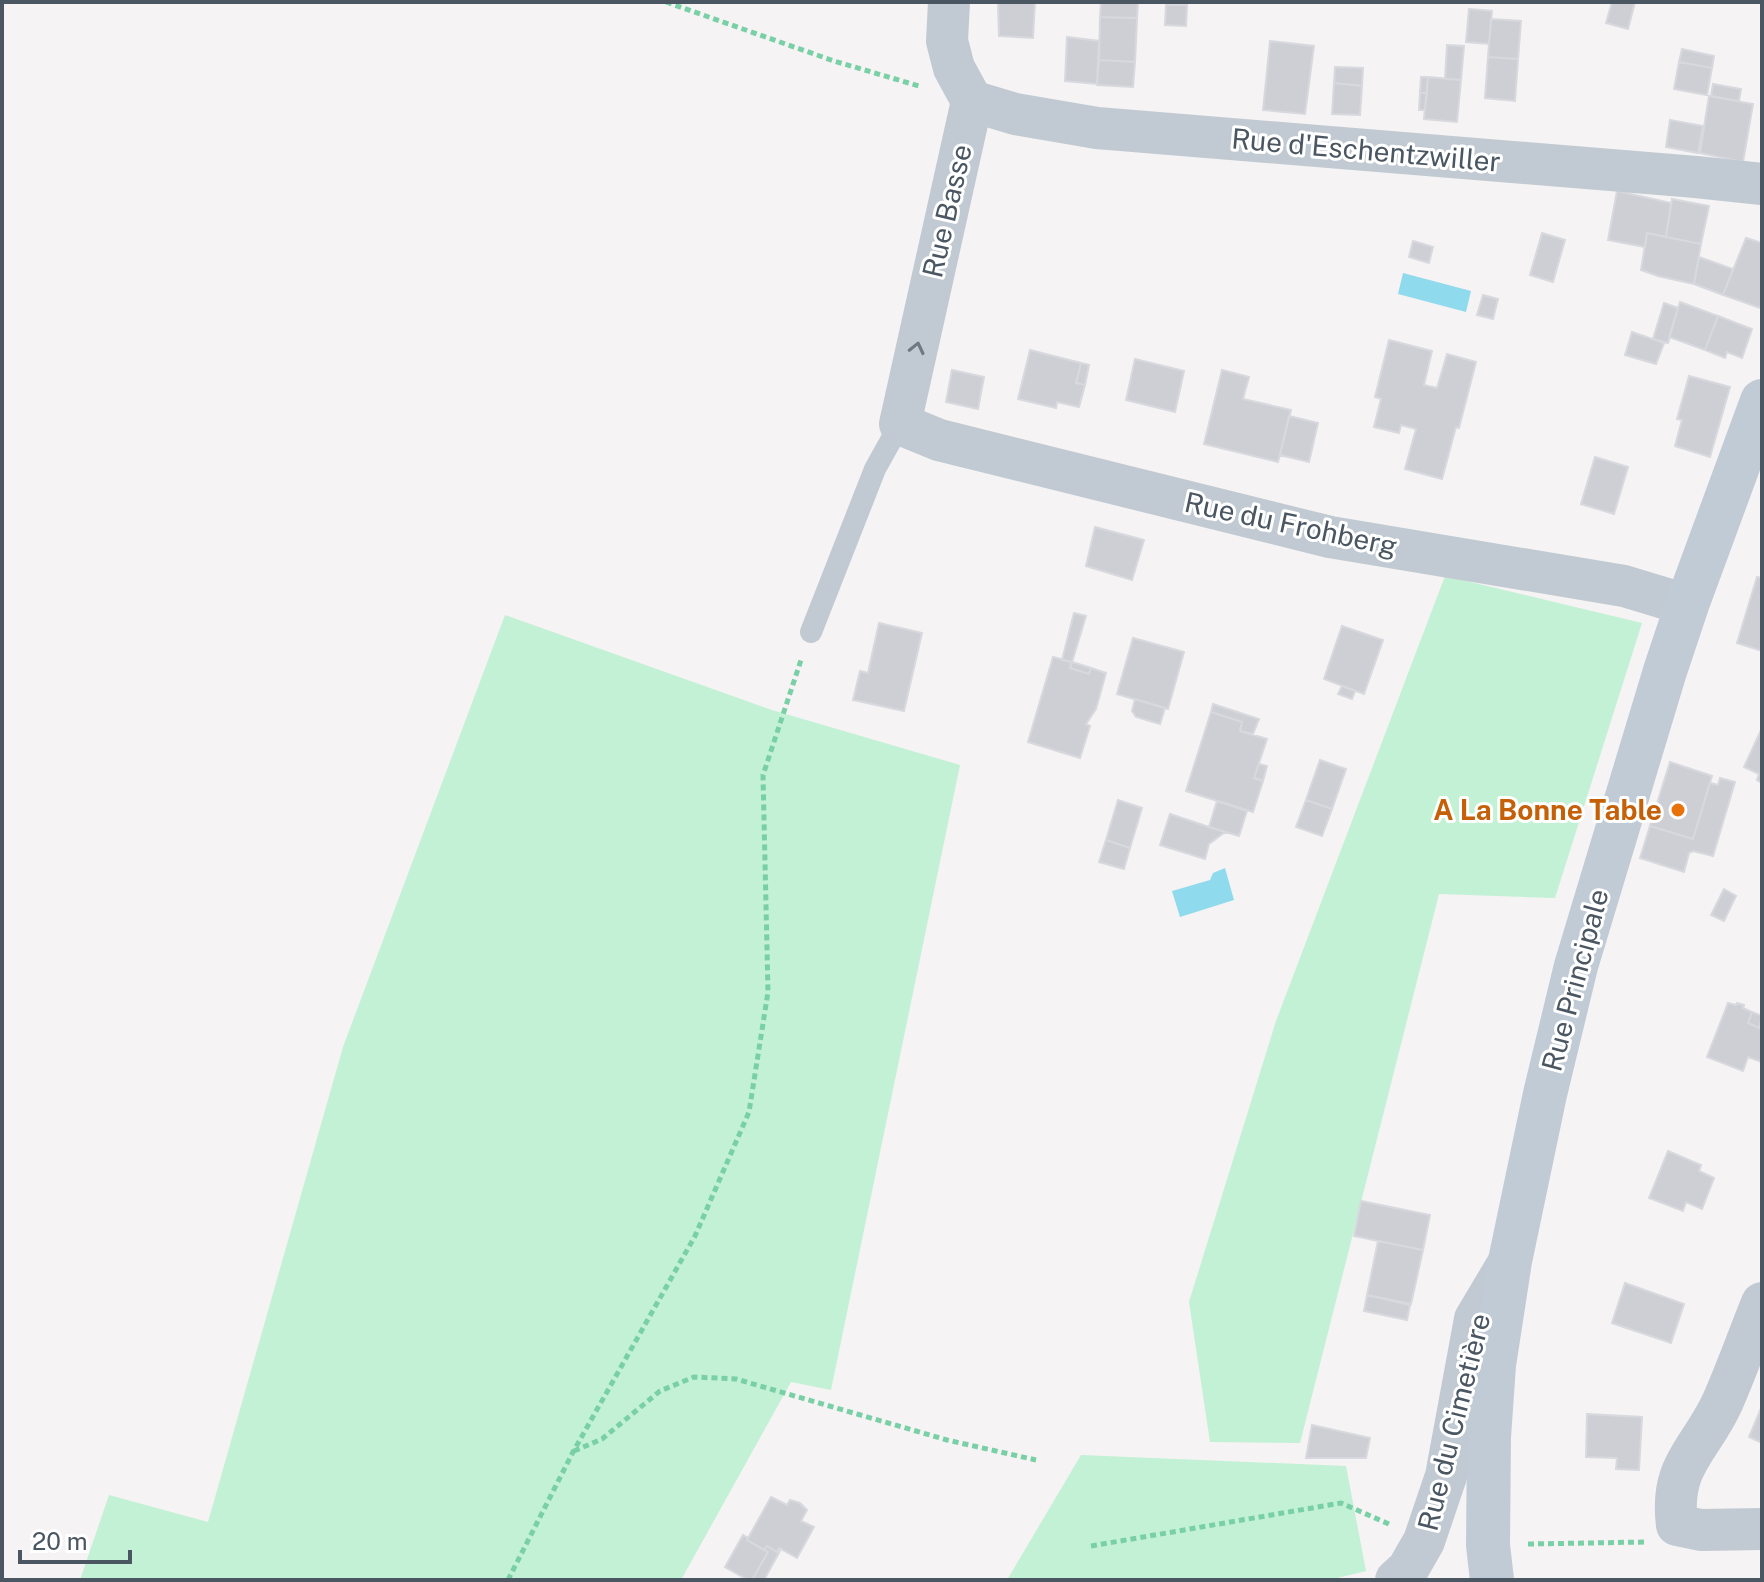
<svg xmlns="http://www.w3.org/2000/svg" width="1764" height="1582" viewBox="0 0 1764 1582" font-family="'Public Sans',sans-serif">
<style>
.green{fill:#c3f1d5}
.water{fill:#90daee}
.building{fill:#cdcfd5;stroke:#d7d9de;stroke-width:2}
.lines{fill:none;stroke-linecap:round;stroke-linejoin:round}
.path{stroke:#7ad0a6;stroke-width:5;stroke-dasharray:6 4;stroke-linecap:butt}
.lane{stroke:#c1cad2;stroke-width:22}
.street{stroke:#c1cad2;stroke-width:42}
.secondary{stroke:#c1cbd6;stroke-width:44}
.oneway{stroke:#6e7983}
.food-dot{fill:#e8710a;stroke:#fff;stroke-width:3}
.labels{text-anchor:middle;stroke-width:6;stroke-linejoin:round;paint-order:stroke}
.street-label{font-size:28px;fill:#4a5661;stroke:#fff}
.food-label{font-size:28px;font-weight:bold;fill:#c56008;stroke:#fff;text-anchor:end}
</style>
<rect width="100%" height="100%" fill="#f5f3f3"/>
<path class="green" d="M1445,576L1642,623L1555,898L1439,894L1300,1443L1210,1442L1189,1302L1276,1021Z
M505,615L772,710L960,765L831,1390L791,1382L681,1580H80L109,1495L208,1522L343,1047Z
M1081,1455L1346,1466L1366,1571L1329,1580H1007Z"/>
<path class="water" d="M1403,273L1471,291L1466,312L1398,294Z
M1225,868L1234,900L1180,917L1172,891L1210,880L1213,873Z"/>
<path class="building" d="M998,2H1035L1033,38L999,36Z
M1101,2H1138L1137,18L1100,17Z
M1612,2H1635L1628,29L1606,23Z
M1166,5H1187L1186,26L1165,25Z
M1469,9L1492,11L1489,44L1466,42Z
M1100,17L1137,18L1135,62L1099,60Z
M1491,19L1521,21L1518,59L1488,57Z
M1067,37L1099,41L1097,84L1065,81Z
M1270,41L1314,46L1305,114L1263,110Z
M1447,45L1464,46L1461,80L1445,79Z
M1682,49L1714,56L1712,68L1679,62Z
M1488,57L1518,59L1515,101L1485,98Z
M1099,60L1135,62L1133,87L1097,85Z
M1679,62L1712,68L1707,95L1674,89Z
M1335,67L1363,68L1362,86L1334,83Z
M1421,77H1428L1427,93H1420Z
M1428,77L1461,80L1457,122L1424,119Z
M1334,83L1362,86L1360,115L1332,114Z
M1713,84L1741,89L1739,101L1711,96Z
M1420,93H1427L1425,110H1419Z
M1709,96L1753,104L1743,162L1700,153Z
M1670,120L1703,126L1698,153L1666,147Z
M1617,191L1671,203L1666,237L1647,233L1645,247L1608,240Z
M1672,199L1709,206L1701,244L1666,237Z
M1542,233L1565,240L1553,282L1530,275Z
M1647,233L1701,244L1694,284L1658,276L1641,270Z
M1746,238L1762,243V302L1760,308L1723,295Z
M1413,241L1433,247L1429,263L1409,257Z
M1699,257L1733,269L1723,295L1694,284Z
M1483,295L1498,299L1493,319L1477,315Z
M1680,302L1718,316L1705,350L1669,337Z
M1664,303L1678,308L1668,343L1653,339Z
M1718,316L1752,329L1742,358L1727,352L1725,358L1705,350Z
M1632,332L1664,343L1656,364L1625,355Z
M1389,340L1432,351L1424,385L1437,388L1447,354L1476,362L1459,428L1456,427L1442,479L1405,469L1416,429L1401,425L1399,433L1374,427L1381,399L1375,397Z
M1030,350L1081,363L1076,383L1085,385L1079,407L1057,402L1056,408L1018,399Z
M1135,359L1184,371L1175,412L1126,400Z
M1081,363L1089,365L1085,385L1076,383Z
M952,370L984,377L978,409L946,402Z
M1222,370L1249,377L1243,399L1291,410L1278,462L1204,444Z
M1689,376L1730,387L1710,457L1675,446L1682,420L1677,419Z
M1289,416L1318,423L1309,462L1280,455Z
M1595,457L1628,467L1614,514L1581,504Z
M1095,527L1144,540L1132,580L1086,566Z
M1757,577L1762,578V651L1737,643Z
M1074,613L1086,616L1072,662L1062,660Z
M879,623L922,633L904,711L853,700L860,671L868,673Z
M1342,626L1383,640L1364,694L1324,679Z
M1133,638L1184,652L1168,709L1117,694Z
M1053,657L1072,662L1070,668L1089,674L1091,668L1106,673L1096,709L1086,724L1090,726L1080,758L1028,742Z
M1072,662L1091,668L1089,674L1070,668Z
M1342,686L1355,691L1352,699L1338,694Z
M1135,699L1165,708L1160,724L1136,717L1132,711Z
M1213,704L1259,719L1253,734L1240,731L1242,722L1211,712Z
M1211,712L1242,722L1240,731L1267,739L1254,778L1263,781L1253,812L1186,791Z
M1762,728V783L1757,780L1759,774L1744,767Z
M1320,760L1346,769L1332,809L1306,800Z
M1670,762L1712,776L1693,839L1650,826Z
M1259,764L1267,766L1263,781L1254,778Z
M1720,778L1735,782L1713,856L1693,851L1689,853L1684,872L1640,858L1650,826L1693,839L1710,783L1718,785Z
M1118,800L1142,808L1130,848L1106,840Z
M1306,800L1332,809L1322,836L1296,827Z
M1217,801L1247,811L1239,836L1209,827Z
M1170,814L1209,827L1225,832L1209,844L1205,859L1160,845Z
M1106,840L1130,848L1124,869L1099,862Z
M1724,889L1736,896L1724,921L1711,915Z
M1728,1003L1736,1005L1737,1003L1744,1005L1743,1008L1752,1012L1748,1023L1762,1029V1062L1748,1057L1743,1071L1707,1057Z
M1752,1012L1762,1016L1759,1028L1748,1023Z
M1668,1151L1701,1165L1699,1171L1714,1178L1702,1209L1686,1202L1683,1211L1649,1198Z
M1361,1201L1430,1215L1423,1250L1354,1236Z
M1378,1241L1423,1250L1411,1304L1367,1295Z
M1625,1283L1684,1304L1671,1343L1612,1323Z
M1367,1295L1410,1305L1407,1320L1364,1311Z
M1762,1406V1443L1749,1437Z
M1587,1414L1642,1417L1639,1470L1616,1469L1617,1458L1586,1457Z
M1312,1425L1370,1438L1366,1458H1306Z
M771,1497L787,1505L790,1500L800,1503L807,1510L801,1521L814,1527L797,1558L779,1548L777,1552L767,1546L764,1550L747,1540Z
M743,1535L748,1538L747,1540L768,1552L752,1580H748L725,1567Z
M767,1546L777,1552L778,1550L780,1551L764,1580H752L768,1552L764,1550Z"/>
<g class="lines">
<path class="path" d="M666,2L834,61L919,86
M574,1451L602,1439L660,1391L694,1377L736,1379L947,1440L1036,1460
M1528,1544L1646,1542
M1091,1546L1341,1503L1391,1525
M508,1580L573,1452L695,1236L749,1112L768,992L763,775L801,660"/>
<path class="lane" d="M811,632L875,469L900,424"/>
<path class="street" d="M949,2L947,41L954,68L972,101L900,424L939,440L1330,537L1624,586L1687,605
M972,101L1015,114L1097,128L1696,177L1762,184
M1762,1303C1749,1335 1737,1369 1723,1401C1701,1450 1669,1464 1677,1525L1701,1530L1762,1529
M1396,1580L1408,1569L1424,1541L1446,1476L1475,1319L1509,1262"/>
<path class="secondary" d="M1492,1580L1488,1545L1489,1437L1494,1365L1510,1261L1545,1094L1576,966L1665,671L1687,605L1762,401"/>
</g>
<defs><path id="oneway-chevron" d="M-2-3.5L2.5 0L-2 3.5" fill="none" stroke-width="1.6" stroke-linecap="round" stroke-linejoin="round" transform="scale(2)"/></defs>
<use class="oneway" href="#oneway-chevron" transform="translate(917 348) rotate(-77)"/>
<circle class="food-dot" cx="1678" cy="810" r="8"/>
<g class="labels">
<g class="street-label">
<text transform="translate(1366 150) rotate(5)" y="10">Rue d'Eschentzwiller</text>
<text transform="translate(947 211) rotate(-77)" y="10">Rue Basse</text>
<text transform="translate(1291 524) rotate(12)" y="10">Rue du Frohberg</text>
<text transform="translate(1575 980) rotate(-75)" y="10">Rue Principale</text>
<text transform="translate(1454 1422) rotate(-76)" y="10">Rue du Cimetière</text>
</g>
<g class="food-label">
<text x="1662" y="820">A La Bonne Table</text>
</g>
</g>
<rect width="1764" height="1582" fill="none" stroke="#4a5661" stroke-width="8"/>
<path d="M20 1550v12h110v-12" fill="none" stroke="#4a5661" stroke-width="4"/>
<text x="32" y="1550" font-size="24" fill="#4a5661" stroke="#ffffff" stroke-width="6" paint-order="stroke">20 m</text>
</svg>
